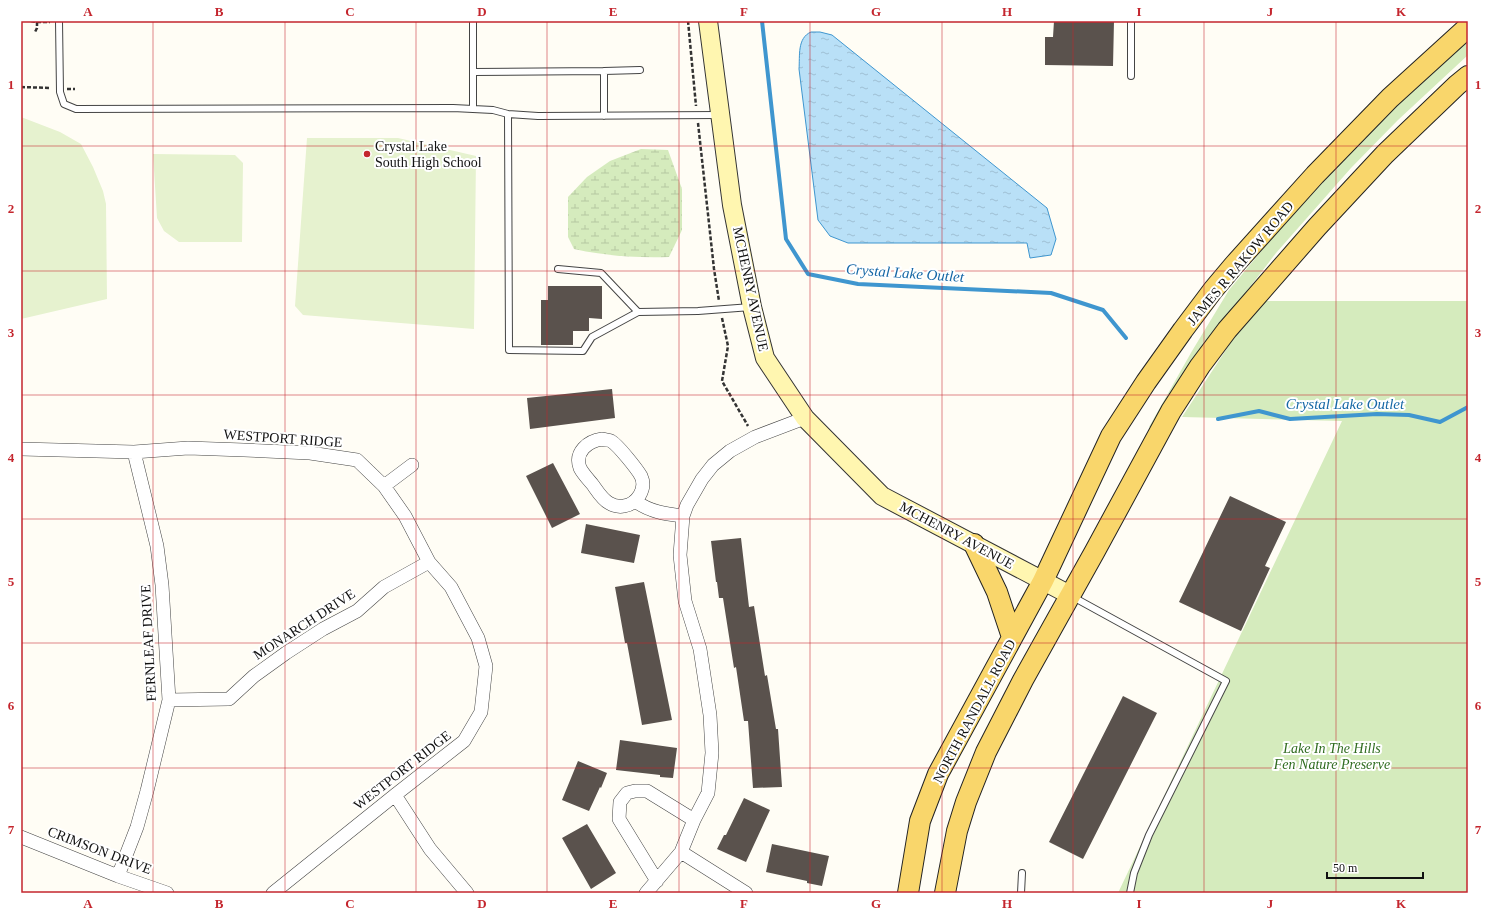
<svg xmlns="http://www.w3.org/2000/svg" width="1489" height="914" viewBox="0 0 1489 914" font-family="Georgia,serif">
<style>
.green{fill:#d5ebbd}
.wetland{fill:url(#wetland-marsh)}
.pitch{fill:#e6f2cf}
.water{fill:url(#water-ripples);stroke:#3f96cf}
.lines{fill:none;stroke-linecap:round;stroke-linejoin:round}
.stream{stroke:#3f96cf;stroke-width:4}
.building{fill:#5a524d}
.lane-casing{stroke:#444;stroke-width:8}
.street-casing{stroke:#444;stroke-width:14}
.secondary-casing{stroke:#333;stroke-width:20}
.primary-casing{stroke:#222;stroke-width:22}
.path{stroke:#333;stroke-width:2.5;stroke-dasharray:4 2;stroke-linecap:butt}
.lane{stroke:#fff;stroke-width:6}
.street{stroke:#fff;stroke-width:13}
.secondary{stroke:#fff6b0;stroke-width:18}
.primary{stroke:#f9d66b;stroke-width:20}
.grid{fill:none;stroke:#c4262e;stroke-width:1;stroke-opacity:0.55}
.poi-dot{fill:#c4262e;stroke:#fff;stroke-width:1.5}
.labels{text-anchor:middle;stroke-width:4;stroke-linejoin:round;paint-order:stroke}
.poi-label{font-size:14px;fill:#111;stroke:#fff;text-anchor:start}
.street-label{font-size:14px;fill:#111;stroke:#fff}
.park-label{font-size:14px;font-style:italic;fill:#2f6b1f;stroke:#fff}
.water-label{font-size:15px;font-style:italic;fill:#1768a6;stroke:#fff}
.neatline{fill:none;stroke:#c4262e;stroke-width:1.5}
.grid-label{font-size:13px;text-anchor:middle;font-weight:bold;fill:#c4262e}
</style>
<defs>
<pattern id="wetland-marsh" width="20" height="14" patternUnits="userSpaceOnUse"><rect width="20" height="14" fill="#d5ebbd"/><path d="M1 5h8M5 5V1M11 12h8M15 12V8" fill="none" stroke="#b6c8a1"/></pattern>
<pattern id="water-ripples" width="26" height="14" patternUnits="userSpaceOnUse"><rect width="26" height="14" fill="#b9e0f7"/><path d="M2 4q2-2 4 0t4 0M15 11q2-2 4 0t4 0" fill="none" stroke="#9ebfd3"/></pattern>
</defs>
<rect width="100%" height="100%" fill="#fffdf5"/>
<path class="green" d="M1468,37V55L1398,120L1351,168L1276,253L1213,335L1152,428L1149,427L1192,351L1229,290L1244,272L1283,225L1360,139Z
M1258,301H1468V893H1118L1342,421L1182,417Z"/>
<path class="wetland" d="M641,149L668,150L682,189V230L669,257C636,258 606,256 574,249L568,237V197L587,177L610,161Z"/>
<path class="pitch" d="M21,117L60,132L81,144L93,167L103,191L106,204L107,299L21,319Z
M307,138H398L476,156L474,329L303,315L295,306Z
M153,154L235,155L243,163L242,242H179L164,231L157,218Z"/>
<path class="water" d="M811,32H820L832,35L1047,208L1056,239L1051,255L1030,258L1027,243H848L830,236L818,220L799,69C800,56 797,38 811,32Z"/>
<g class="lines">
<path class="stream" d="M762,21L786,239L808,274L858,284L1051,293L1103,310L1126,338
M1218,419L1259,411L1290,419L1377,414L1409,415L1440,422L1468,407"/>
</g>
<path class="building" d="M1054,21H1114L1113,66L1045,65V37H1053Z
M548,286H602V319L589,318V331H573V345H541V300H548Z
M612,389L615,418L530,429L527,398Z
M553,463L580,514L552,528L526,476Z
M1230,496L1286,522L1265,566L1270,568L1241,631L1179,602Z
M586,524L640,535L634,563L581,553Z
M741,538L749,607L754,606L765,676L767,675L776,729H778L782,787L753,788L748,721H744L736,667L734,668L723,598H719L717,582H716L711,541Z
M644,582L672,720L642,725L627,643H625L615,587Z
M1123,696L1157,713L1083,859L1049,842Z
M620,740L677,748L673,778L660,777V775L616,770Z
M578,761L607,773L601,788L600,787L589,811L562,800Z
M744,798L770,810L746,862L717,849L724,835H726Z
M587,824L616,873L591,889L562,838Z
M772,844L829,856L822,886L807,883V881L766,872Z"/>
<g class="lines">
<g class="lane-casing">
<path id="lane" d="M59,21L60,92L64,104L76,109L453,108L493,110L508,114L538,116L719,115
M473,21V72L604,71V116
M1131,21V76
M604,71L640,70
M473,72V109
M508,114L509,350L583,351L592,337L638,312
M558,269L601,273L638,312L698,311L751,307
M1073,597L1226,681L1149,835L1134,873L1130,893
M1021,893L1022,873"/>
</g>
<g class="street-casing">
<path id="street" d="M602,439C605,440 609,440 611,441C618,445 637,469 641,476C647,489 637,504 624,506C619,507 614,506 609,503C602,499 598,492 593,485C589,480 583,474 580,468C574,452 588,441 602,439Z
M21,449L134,452L188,448L244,450L310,453L357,460L384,486L405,516L429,562L451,587L478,638L486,666L481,712L464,741L395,795L273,893
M384,486L412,465
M635,501C650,512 666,514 683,516
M169,700L229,699L254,676L286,653L323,629L357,611L384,587L429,562
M395,795L430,849L467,893
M21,837L118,876L167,893
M681,852L746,893
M118,876L137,827L147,791L169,700L162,585L157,546L134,452
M657,881L619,819L620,802L627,793L635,791H647L694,820
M646,893L681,852L694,820L708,793L712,753L710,715L700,649L685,601L680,555L683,516L687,505L702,479L713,465L730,451L755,437L805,418"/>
</g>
<g class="secondary-casing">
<path id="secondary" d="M708,21L732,205L752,307L765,358L805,418L882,496L1070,595"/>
</g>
<g class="primary-casing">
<path id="primary" d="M974,544L997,592L1012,637
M908,893L920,821L938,774L1043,581L1111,436L1146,382L1183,330L1213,290L1234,265L1315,175L1390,98L1468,27
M945,893L957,831L966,802L986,752L1023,680L1095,551L1171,411L1200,366L1227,330L1317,227L1385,154L1457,85L1468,76"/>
</g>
<path class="path" d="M31,21L37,22V28L35,32
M688,21L696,106
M37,22H50
M21,87L51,88
M67,89H75
M698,123L714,269L719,301
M722,318L728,346L722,381L748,426"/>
<use href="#lane" class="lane"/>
<use href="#street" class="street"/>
<use href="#secondary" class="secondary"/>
<use href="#primary" class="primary"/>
</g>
<path class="grid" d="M153,21V893M285,21V893M416,21V893M547,21V893M679,21V893M810,21V893M942,21V893M1073,21V893M1204,21V893M1336,21V893M21,146H1468M21,271H1468M21,395H1468M21,519H1468M21,643H1468M21,768H1468"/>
<circle class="poi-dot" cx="367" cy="154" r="4"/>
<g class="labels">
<g class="poi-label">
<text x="375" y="151">Crystal Lake<tspan x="375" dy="16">South High School</tspan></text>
</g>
<g class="street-label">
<text transform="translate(1240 263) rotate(-50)" y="5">JAMES R RAKOW ROAD</text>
<text transform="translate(751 289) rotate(78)" y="5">MCHENRY AVENUE</text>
<text transform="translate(283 438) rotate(4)" y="5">WESTPORT RIDGE</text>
<text transform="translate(957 535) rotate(28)" y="5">MCHENRY AVENUE</text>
<text transform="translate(304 624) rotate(-33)" y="5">MONARCH DRIVE</text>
<text transform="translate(148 643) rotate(-93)" y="5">FERNLEAF DRIVE</text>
<text transform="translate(974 711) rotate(-62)" y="5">NORTH RANDALL ROAD</text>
<text transform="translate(402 770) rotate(-38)" y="5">WESTPORT RIDGE</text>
<text transform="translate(100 850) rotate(21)" y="5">CRIMSON DRIVE</text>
</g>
<g class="park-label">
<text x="1332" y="753">Lake In The Hills<tspan x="1332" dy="16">Fen Nature Preserve</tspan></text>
</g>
<g class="water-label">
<text transform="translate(905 273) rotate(4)" y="5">Crystal Lake Outlet</text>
<text x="1345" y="409">Crystal Lake Outlet</text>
</g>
</g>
<rect width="1489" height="914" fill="none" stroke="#ffffff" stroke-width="44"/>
<path d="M1327 872v6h96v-6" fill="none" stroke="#111111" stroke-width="2"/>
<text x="1333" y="872" font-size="12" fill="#111111" stroke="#ffffff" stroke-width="3" paint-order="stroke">50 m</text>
<rect x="22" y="22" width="1445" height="870" class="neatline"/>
<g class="grid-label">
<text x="88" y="16">A</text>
<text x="219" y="16">B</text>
<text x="350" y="16">C</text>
<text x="482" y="16">D</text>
<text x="613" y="16">E</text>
<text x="744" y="16">F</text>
<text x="876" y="16">G</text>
<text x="1007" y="16">H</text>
<text x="1139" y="16">I</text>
<text x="1270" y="16">J</text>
<text x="1401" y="16">K</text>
<text x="11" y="89">1</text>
<text x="1478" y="89">1</text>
<text x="11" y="213">2</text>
<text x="1478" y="213">2</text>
<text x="11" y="337">3</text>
<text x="1478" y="337">3</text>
<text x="11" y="462">4</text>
<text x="1478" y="462">4</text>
<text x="11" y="586">5</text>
<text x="1478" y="586">5</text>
<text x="11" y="710">6</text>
<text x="1478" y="710">6</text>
<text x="11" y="834">7</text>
<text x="1478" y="834">7</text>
<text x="88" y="908">A</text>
<text x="219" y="908">B</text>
<text x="350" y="908">C</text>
<text x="482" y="908">D</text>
<text x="613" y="908">E</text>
<text x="744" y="908">F</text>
<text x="876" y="908">G</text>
<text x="1007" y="908">H</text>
<text x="1139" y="908">I</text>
<text x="1270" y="908">J</text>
<text x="1401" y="908">K</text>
</g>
</svg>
